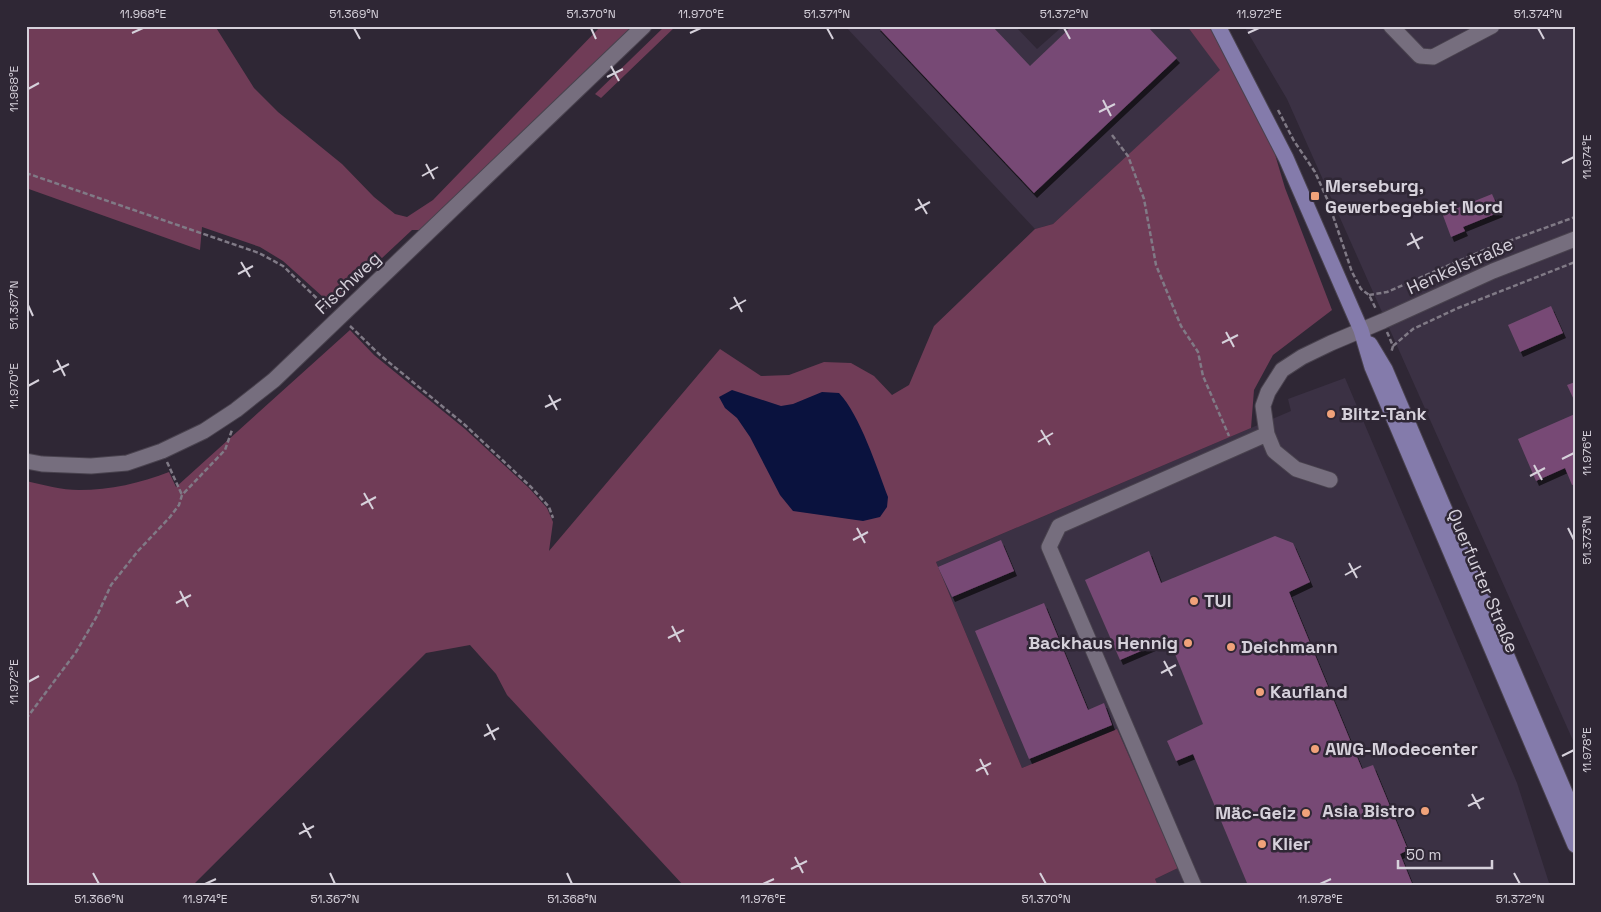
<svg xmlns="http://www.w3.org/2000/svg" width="1601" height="912" viewBox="0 0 1601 912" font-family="'Space Grotesk',sans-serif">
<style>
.built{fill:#3b3144}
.green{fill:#703c57}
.water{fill:#0a123e}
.building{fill:#774a74;filter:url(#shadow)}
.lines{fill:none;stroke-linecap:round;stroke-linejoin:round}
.minor-casing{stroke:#49424e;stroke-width:17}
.major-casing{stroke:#49424e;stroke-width:17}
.path{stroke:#807a86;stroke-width:2.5;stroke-dasharray:5 2.5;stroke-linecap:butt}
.minor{stroke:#766e7e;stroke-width:15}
.major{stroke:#847bab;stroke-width:15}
.ticks{fill:none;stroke:#d6d1db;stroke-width:2}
.poi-dot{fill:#f0a27a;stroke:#2f2735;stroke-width:2}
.labels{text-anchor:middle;stroke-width:5;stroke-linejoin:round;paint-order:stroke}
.poi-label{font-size:18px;font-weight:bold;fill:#d6d1db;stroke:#2f2735;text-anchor:start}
.street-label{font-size:18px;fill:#d6d1db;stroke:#2f2735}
.neatline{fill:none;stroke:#d6d1db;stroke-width:2}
.ticks-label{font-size:12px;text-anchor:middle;fill:#d6d1db}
</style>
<defs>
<filter id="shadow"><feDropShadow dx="3" dy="5" stdDeviation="0" flood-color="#0009"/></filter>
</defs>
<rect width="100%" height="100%" fill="#2f2735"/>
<path class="built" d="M845,26H1015L1037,49L1063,26H1187L1221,70L1053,224L1035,229Z
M1244,26H1575V745L1287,99Z
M1345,378L1517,783L1550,886H1158L1155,879L1178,868L1116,730L1022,768L936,562L1291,411L1288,399Z"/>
<path class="green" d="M26,26H215L254,88L278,112L342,164L374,197L395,214L407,217L433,200L601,26H637L422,230H412L336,301L323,297L283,261L260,247L202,227L200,250L26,188Z
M665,26H676L601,98L595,94Z
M1187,26H1209L1232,66L1274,151L1285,188L1332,310L1273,355L1254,390L1251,428L936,562L1022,768L1117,729L1178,868L1155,879L1158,886H684L507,695L496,674L470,645L426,653L192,886H26V481C43,485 62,490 79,490C111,490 140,483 169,472L176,487L350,330L374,355L465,429L529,488L547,508L553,522L549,551L720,349L761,376L789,375L824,362L851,363L874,376L892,395L909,385L934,326L1035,229L1053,224L1220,70Z"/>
<path class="water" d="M732,390L781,406L793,404L822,392L839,393C860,415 877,468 888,497L887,507L880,517L863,521L793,511L780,495L750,437L737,418L725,408L719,397Z"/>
<path class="building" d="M877,26H992L1030,66L1072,26H1147L1177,58L1034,193Z
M1492,194L1500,212L1463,227L1465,231L1451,237L1441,210L1453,205L1455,209Z
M1551,306L1563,333L1520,352L1508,325Z
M1575,382V402L1567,385Z
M1575,414V484L1572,485L1565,468L1536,481L1518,439Z
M1275,536L1293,543L1310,582L1289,592L1362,769L1373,765L1408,850L1400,854L1413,886H1242L1247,883L1193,754L1176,761L1167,741L1203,724L1169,639L1120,660L1085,580L1149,551L1161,583Z
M1001,540L1014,571L952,597L938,567Z
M1044,603L1088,710L1104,703L1112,725L1029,759L975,631Z"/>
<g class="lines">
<g class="minor-casing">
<path id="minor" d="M1391,26L1420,56L1433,57L1492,26
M26,461L42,464L91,466L127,463L162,451L204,431L236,410L274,380L644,26
M1330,480L1296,469L1274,451L1267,434L1263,406L1268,392L1282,370L1302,357L1331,343L1383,321L1493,271L1575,239
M1194,886L1049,547L1059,526L1267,434"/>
</g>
<g class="major-casing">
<path id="major" d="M1218,26L1286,158L1361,330L1372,367L1575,845
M1370,344L1385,369L1575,816"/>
</g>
<path class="path" d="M1278,110L1294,141L1315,172L1328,201L1352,272L1361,289L1369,295L1376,309
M1112,135L1128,156L1144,199L1156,265L1181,326L1198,352L1203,376L1229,436
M26,173L259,253L283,266L328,309
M1369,295L1387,292L1484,250L1575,217
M350,326L380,355L465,425L531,487L549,507L553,518
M1387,332L1393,346L1391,353
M1393,346L1413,329L1458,308L1575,262
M167,462L182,495
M26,719L76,652L97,616L111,585L138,551L170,517L179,505L182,495L225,450L232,430"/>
<use href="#minor" class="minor"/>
<use href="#major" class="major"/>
</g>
<path class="ticks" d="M354,28L360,39M591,28L596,39M827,28L833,39M1064,28L1070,39M1538,28L1544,39M132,33L143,28M690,33L701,28M1248,33L1259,28M611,66L619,81M607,77L623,69M28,89L39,83M1103,100L1111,116M1099,112L1115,104M1562,163L1574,157M426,164L434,179M422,176L438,167M918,199L927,214M915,210L930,202M1411,233L1419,249M1407,245L1423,237M241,262L250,277M238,274L253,266M734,297L742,312M28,305L33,316M730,309L746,300M1226,332L1234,347M1222,343L1238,335M57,360L65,376M53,372L69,364M28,386L39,380M549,395L557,410M545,407L561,399M1041,430L1050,445M1038,442L1053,433M1562,459L1574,453M1534,465L1542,480M1530,476L1545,468M364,493L373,509M361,505L376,497M857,528L865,543M1568,528L1574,540M853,540L868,532M1349,563L1357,578M1345,575L1361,566M180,591L188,607M176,603L191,595M672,626L680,642M668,638L684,630M1164,661L1172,676M1161,673L1176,665M28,682L39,676M487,724L495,740M484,736L499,728M1562,756L1574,750M980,759L988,775M976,771L991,763M1472,794L1480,809M1468,806L1484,798M303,823L311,838M299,834L314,826M795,857L803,873M791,869L807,861M93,873L99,884M330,873L335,884M567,873L572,884M1040,873L1046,884M1514,873L1520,884M205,884L216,879M763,884L774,879M1320,884L1331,879"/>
<g class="poi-dot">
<rect x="1310" y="191" width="10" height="10" rx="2.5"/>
<circle cx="1331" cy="414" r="5"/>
<circle cx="1194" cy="601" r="5"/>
<circle cx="1188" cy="643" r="5"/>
<circle cx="1231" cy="647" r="5"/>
<circle cx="1260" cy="692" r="5"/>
<circle cx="1315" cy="749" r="5"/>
<circle cx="1425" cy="811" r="5"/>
<circle cx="1306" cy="813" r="5"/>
<circle cx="1262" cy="844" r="5"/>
</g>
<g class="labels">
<g class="poi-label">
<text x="1325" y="192">Merseburg,<tspan x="1325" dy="21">Gewerbegebiet Nord</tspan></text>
<text x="1341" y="420">Blitz-Tank</text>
<text x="1204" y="607">TUI</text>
<text x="1178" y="649" text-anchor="end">Backhaus Hennig</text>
<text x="1241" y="653">Deichmann</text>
<text x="1270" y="698">Kaufland</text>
<text x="1325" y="755">AWG-Modecenter</text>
<text x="1415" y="817" text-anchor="end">Asia Bistro</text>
<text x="1296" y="819" text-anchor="end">Mäc-Geiz</text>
<text x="1272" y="850">Klier</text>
</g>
<g class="street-label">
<text transform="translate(1460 266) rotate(-24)" y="6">Henkelstraße</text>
<text transform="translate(348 283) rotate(-43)" y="6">Fischweg</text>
<text transform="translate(1483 581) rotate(67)" y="6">Querfurter Straße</text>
</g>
</g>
<rect width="1601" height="912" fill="none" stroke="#2f2735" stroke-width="55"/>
<path d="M1398 860v8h94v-8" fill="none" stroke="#d6d1db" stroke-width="2.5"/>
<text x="1406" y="860" font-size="15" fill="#d6d1db" stroke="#2f2735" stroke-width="4" paint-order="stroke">50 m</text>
<rect x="28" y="28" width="1546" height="856" class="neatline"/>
<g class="ticks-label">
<text x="143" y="18">11.968°E</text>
<text x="354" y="18">51.369°N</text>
<text x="591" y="18">51.370°N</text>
<text x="701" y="18">11.970°E</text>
<text x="827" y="18">51.371°N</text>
<text x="1064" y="18">51.372°N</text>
<text x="1259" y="18">11.972°E</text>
<text x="1538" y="18">51.374°N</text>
<text transform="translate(14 89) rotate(-90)" y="4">11.968°E</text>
<text transform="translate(1587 157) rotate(-90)" y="4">11.974°E</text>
<text transform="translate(14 305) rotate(-90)" y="4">51.367°N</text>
<text transform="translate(14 386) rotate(-90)" y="4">11.970°E</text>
<text transform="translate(1587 453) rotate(-90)" y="4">11.976°E</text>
<text transform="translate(1587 540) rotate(-90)" y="4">51.373°N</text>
<text transform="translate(14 682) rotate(-90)" y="4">11.972°E</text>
<text transform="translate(1587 750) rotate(-90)" y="4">11.978°E</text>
<text x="99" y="903">51.366°N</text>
<text x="205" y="903">11.974°E</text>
<text x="335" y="903">51.367°N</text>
<text x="572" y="903">51.368°N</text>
<text x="763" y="903">11.976°E</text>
<text x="1046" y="903">51.370°N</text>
<text x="1320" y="903">11.978°E</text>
<text x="1520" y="903">51.372°N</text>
</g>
</svg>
